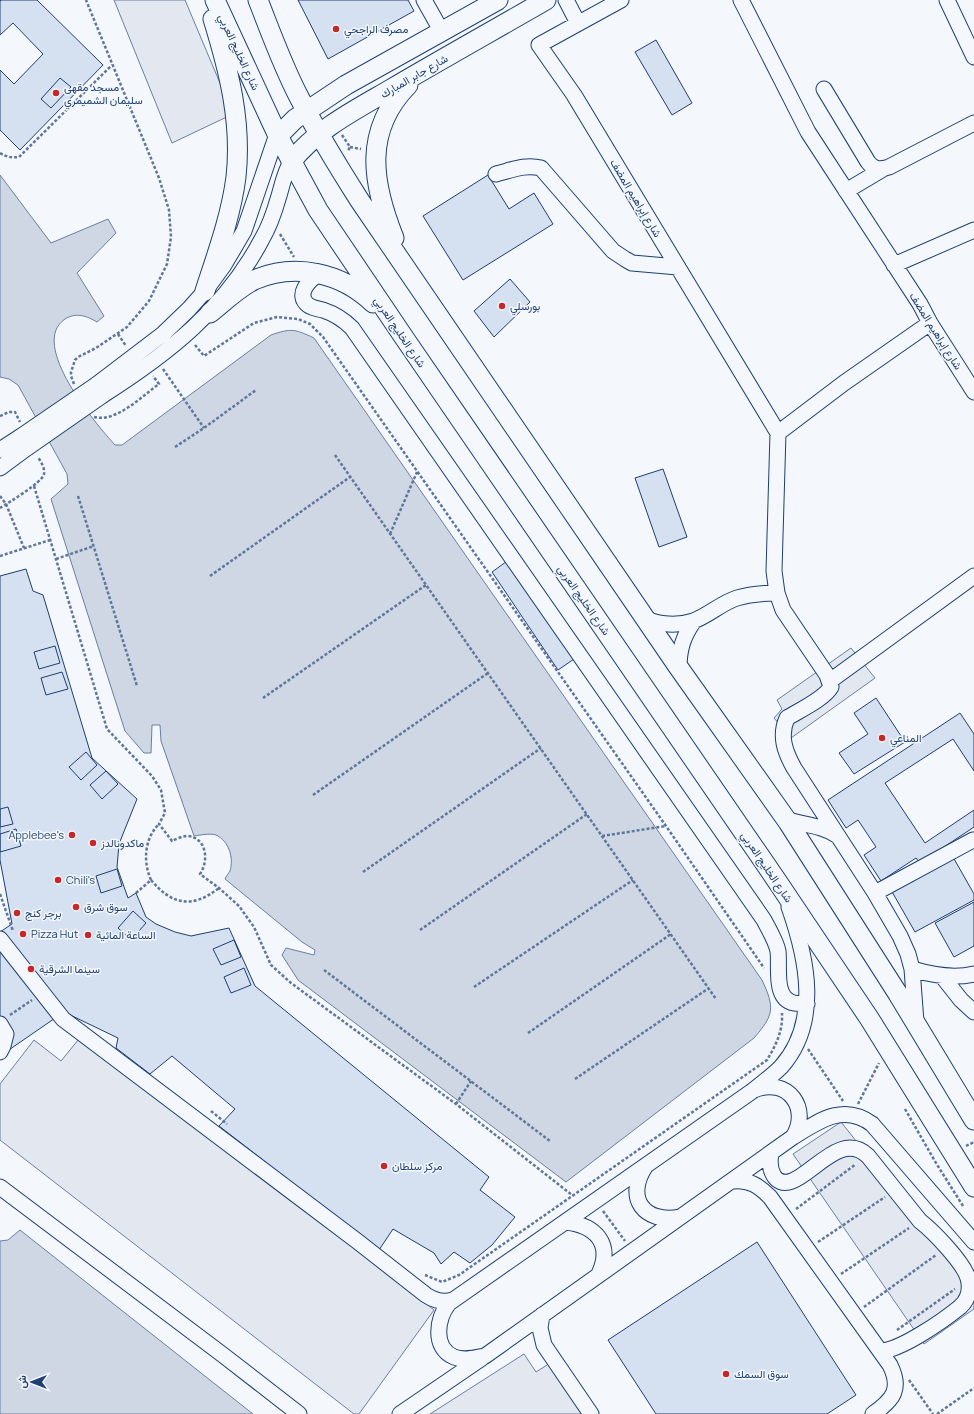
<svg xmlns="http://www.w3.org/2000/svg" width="974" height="1414" viewBox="0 0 974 1414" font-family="Manrope,Vazirmatn,sans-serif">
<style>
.parking{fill:#e3e8f0;stroke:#687fa3}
.water{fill:#cfd7e4;stroke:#687fa3}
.building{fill:#d5e0f0;stroke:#1d3f73}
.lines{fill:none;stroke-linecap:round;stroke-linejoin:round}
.minor-casing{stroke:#1d3f73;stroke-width:17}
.major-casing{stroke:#1d3f73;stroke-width:21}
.path{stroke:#5e769c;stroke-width:2.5;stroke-dasharray:3 2;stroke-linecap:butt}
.minor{stroke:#f4f7fb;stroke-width:15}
.major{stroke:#f4f7fb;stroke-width:19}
.minor-bridge-casing{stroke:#1d3f73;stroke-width:17;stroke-linecap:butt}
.minor-bridge{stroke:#f4f7fb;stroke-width:15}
.poi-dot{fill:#c62828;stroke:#f4f7fb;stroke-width:1.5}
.labels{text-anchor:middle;stroke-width:3;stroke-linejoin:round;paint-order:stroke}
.poi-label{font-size:11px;fill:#1d3f73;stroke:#f4f7fb;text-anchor:start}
.street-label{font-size:11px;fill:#1d3f73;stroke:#f4f7fb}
</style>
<rect width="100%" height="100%" fill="#f4f7fb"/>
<path class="parking" d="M114,0H185L233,114L172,143Z
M851,648L875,678L791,738L774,718L782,709L777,700Z
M83,1034L434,1310L359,1414H354L0,1140V1084L34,1040L61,1061Z
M841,1122L974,1289V1309L924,1344L793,1154Z
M524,1354L536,1372L558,1358L594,1414H430Z"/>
<path class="water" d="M0,175L51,243L108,219L116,233L77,273L104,316L97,322C87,316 76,312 65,319C28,344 96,424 115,445H122L271,335C291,328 295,329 314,338L762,980C775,1008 774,1015 754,1038L566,1182L298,980L282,955L286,948L314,955L315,950L302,942L225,879C226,876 229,873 230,871C234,858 229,841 216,835C209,833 201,835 194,836L161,741L160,725H152L151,753H144L125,731L51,499L68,484L67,474L18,385L9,379L0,377Z
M20,1230L253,1414H0V1241L8,1240Z"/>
<path class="building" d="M1,0H37L103,65L20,150L0,130V70L14,84L43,54L13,23L0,35V1Z
M298,0H408L414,11L328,59Z
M656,40L692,103L672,115L635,52Z
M60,78L71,87L51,108L41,99Z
M488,175L509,209L534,193L553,224L463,280L423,216Z
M510,279L530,302L494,337L474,311Z
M663,469L687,537L659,547L635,478Z
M510,559L577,657L558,670L492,572Z
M26,569L33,591L43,595L92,758L137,799L119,844L117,867L128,898L136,893L146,917L156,924L175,932L191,936L229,928L255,986L489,1177L480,1190L515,1217L492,1245L470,1263L454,1252L441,1264L434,1253L393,1229L379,1250L219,1126L235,1109L172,1056L150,1074L116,1048L118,1038L64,1012L0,1056V932L12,924L0,860V576Z
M55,646L60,663L39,669L34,652Z
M62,672L68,689L46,695L41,678Z
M876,698L905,742L854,774L839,753L868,734L854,713Z
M960,713L974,734V771L953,739L885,783L925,843L974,810V827L920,863L916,858L881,881L864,855L876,847L858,820L846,828L828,800Z
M86,752L97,765L81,780L69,767Z
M106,771L118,784L102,799L90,785Z
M8,807L13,824L0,827V809Z
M16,829L21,846L0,852V834Z
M953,857L974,894V900L915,932L891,890Z
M117,869L122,886L101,893L96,876Z
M974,902V946L954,957L935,923Z
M133,911L146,923L131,940L118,928Z
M234,940L241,957L221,965L213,949Z
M244,968L251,985L231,993L224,977Z
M757,1242L856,1395L827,1414H656L608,1340Z"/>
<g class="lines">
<g class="minor-casing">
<path id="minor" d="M424,0L442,32
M566,0L578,23
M621,0L539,45L574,95L778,433
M741,0L808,132L920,304L930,323L974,392
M947,0L974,57
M824,89L868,162C874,170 880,170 889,167L974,123
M496,174C512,170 525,164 541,168L613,251L625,259L632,263L678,267
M846,191L883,169
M894,265L974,230
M320,274C309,279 295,295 308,305C312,308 318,309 323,310C335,314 343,319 352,328L764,920C769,930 776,941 778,951C780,966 773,999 794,1003C798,1004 803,1003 807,1004
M96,385L163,334L189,309L205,291L224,265L244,231L275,140L278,136
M103,395C169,353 225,309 262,239C269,227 274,213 278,199C282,187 284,173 291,162
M0,450L20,437
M0,468L27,448
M645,618C658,625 678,626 693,621C708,616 721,603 737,598C750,594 763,593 777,593
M679,668C679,650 683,636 694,621
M830,681L974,576
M785,819C803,825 822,825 838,836
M875,893L973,840
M789,907C807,958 821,1022 781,1067C772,1076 761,1084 751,1092L449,1303C437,1318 432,1348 454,1357C464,1361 475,1358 485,1356L793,1137C819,1121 843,1103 872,1124L974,1242
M0,939L63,1019L357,1241L426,1295C435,1301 443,1303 453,1300
M912,969C932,975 953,979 974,974
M942,976L961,1000L974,1012
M916,1022L912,969L908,954L900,936L875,893L794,768C785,752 779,736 787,718C800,710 824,699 831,687L827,675L783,610L777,593L774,571L778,433L844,383L930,323
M0,1024L6,1034L3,1046L0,1052
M754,1090C788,1076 811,1109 793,1137
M771,1154C768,1168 774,1188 792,1181C814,1173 842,1131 868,1156L920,1221C933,1231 963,1262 968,1278C971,1289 968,1300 960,1307C944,1320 900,1351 880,1351
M645,1167C625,1198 644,1224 680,1217
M733,1181C749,1179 759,1186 770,1197L890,1365C902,1389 893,1400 873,1414
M0,1187L223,1355L299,1414
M565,1222C596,1225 613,1244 599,1274
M542,1315L540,1328L544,1345L591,1414
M400,1414L482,1358"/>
</g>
<g class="major-casing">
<path id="major" d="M215,0L278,136L318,210L403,336L777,881L869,1018L974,1187
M258,0C271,33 283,67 300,99C318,134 339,168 360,201L679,668L788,822L898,994L974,1120
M278,136L295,119L346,85L498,0
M291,162C317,129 355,110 391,89C442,59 494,30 546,0
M394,238C372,183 363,131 408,85
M205,291C217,254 231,216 236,177C242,122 229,71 213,19
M210,313C224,302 238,288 254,280C295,262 342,273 373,303"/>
</g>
<path class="path" d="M342,135L350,147L348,151
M350,147L361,149
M0,153C7,157 11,158 19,157L112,65
M280,234L294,257
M118,334L126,346
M195,345L204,356L254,323L277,317L298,319L310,324L323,337L666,826L764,968
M163,369L204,428
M74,384L71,376V372L75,360L78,357L96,348L127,327L149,301L167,264L171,237L169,210L159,178L86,0
M0,416L9,412H15L20,422
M94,417C116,423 142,396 159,384L153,376
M175,447L204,428L256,390
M335,455L716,999
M34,486L107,729L152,776L161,790L165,813L159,824L172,841C176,839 182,836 187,836C207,837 209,861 200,874L219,888L239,906L254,927L271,965L291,983L456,1104L572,1195
M0,496L6,504L24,548
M78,496L137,686
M0,508C8,503 43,482 44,474C45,468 41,462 38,457
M390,534L417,472
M0,556L50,540
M56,559L94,546
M210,576L350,477
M263,698L426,585
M313,795L488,673
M602,836L666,826
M363,872L541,748
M151,880C172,905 192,909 219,888
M136,893L151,880C143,862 144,839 159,824
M0,894L13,931
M420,930L587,814
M324,970L550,1141
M474,987L633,880
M10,1015L32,1000
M528,1033L671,934
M808,1049L843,1101
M575,1079L709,988
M456,1104L471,1081
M858,1104L879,1063
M905,1109L936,1163L963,1206
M211,1111L227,1124
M966,1146L974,1142
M796,1209L856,1164
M603,1211L625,1241
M818,1242L885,1197
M841,1274L909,1228
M425,1275L442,1282L459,1275L767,1060C776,1045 783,1031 782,1013
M864,1307L936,1255
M897,1330L955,1289
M909,1380L933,1414
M937,1414L974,1388"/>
<use href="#minor" class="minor"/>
<use href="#major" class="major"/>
<g class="minor-bridge-casing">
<path id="minor-bridge" d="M20,437L96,385
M27,448L103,395"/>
</g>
<use href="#minor-bridge" class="minor-bridge"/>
</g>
<g class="poi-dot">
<circle cx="336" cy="29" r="4"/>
<circle cx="56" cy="93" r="4"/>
<circle cx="502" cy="306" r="4"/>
<circle cx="882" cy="738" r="4"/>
<circle cx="72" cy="835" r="4"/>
<circle cx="93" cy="843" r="4"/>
<circle cx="58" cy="880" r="4"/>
<circle cx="76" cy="907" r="4"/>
<circle cx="17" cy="913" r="4"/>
<circle cx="23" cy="934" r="4"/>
<circle cx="88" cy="935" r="4"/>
<circle cx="31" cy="969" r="4"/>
<circle cx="384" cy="1166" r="4"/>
<circle cx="726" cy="1374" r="4"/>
</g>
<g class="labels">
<g class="poi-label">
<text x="344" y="33">مصرف الراجحي</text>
<text x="64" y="91">مسجد مقهى<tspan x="64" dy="13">سليمان الشميمري</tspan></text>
<text x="510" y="310">بورسلي</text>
<text x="890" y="742">المناعي</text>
<text x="64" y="839" text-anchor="end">Applebee's</text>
<text x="101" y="847">ماكدونالدز</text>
<text x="66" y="884">Chili's</text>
<text x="84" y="911">سوق شرق</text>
<text x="25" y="917">برجر كنج</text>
<text x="31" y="938">Pizza Hut</text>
<text x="96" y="939">الساعة المائية</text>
<text x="39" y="973">سينما الشرقية</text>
<text x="392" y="1170">مركز سلطان</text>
<text x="734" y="1378">سوق السمك</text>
</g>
<g class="street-label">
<text transform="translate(239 52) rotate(65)" y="4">شارع الخليج العربي</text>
<text transform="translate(414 76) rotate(-30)" y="4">شارع جابر المبارك</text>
<text transform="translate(636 198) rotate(59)" y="4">شارع إبراهيم المضف</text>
<text transform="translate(936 331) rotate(58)" y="4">شارع إبراهيم المضف</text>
<text transform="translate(400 332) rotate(56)" y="4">شارع الخليج العربي</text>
<text transform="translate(584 600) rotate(55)" y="4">شارع الخليج العربي</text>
<text transform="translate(767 867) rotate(56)" y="4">شارع الخليج العربي</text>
</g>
</g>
<g transform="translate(32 1382) rotate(270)" stroke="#f4f7fb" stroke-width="3" paint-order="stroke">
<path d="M0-3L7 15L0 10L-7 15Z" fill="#1d3f73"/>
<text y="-6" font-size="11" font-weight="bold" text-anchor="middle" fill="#1d3f73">ش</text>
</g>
</svg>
